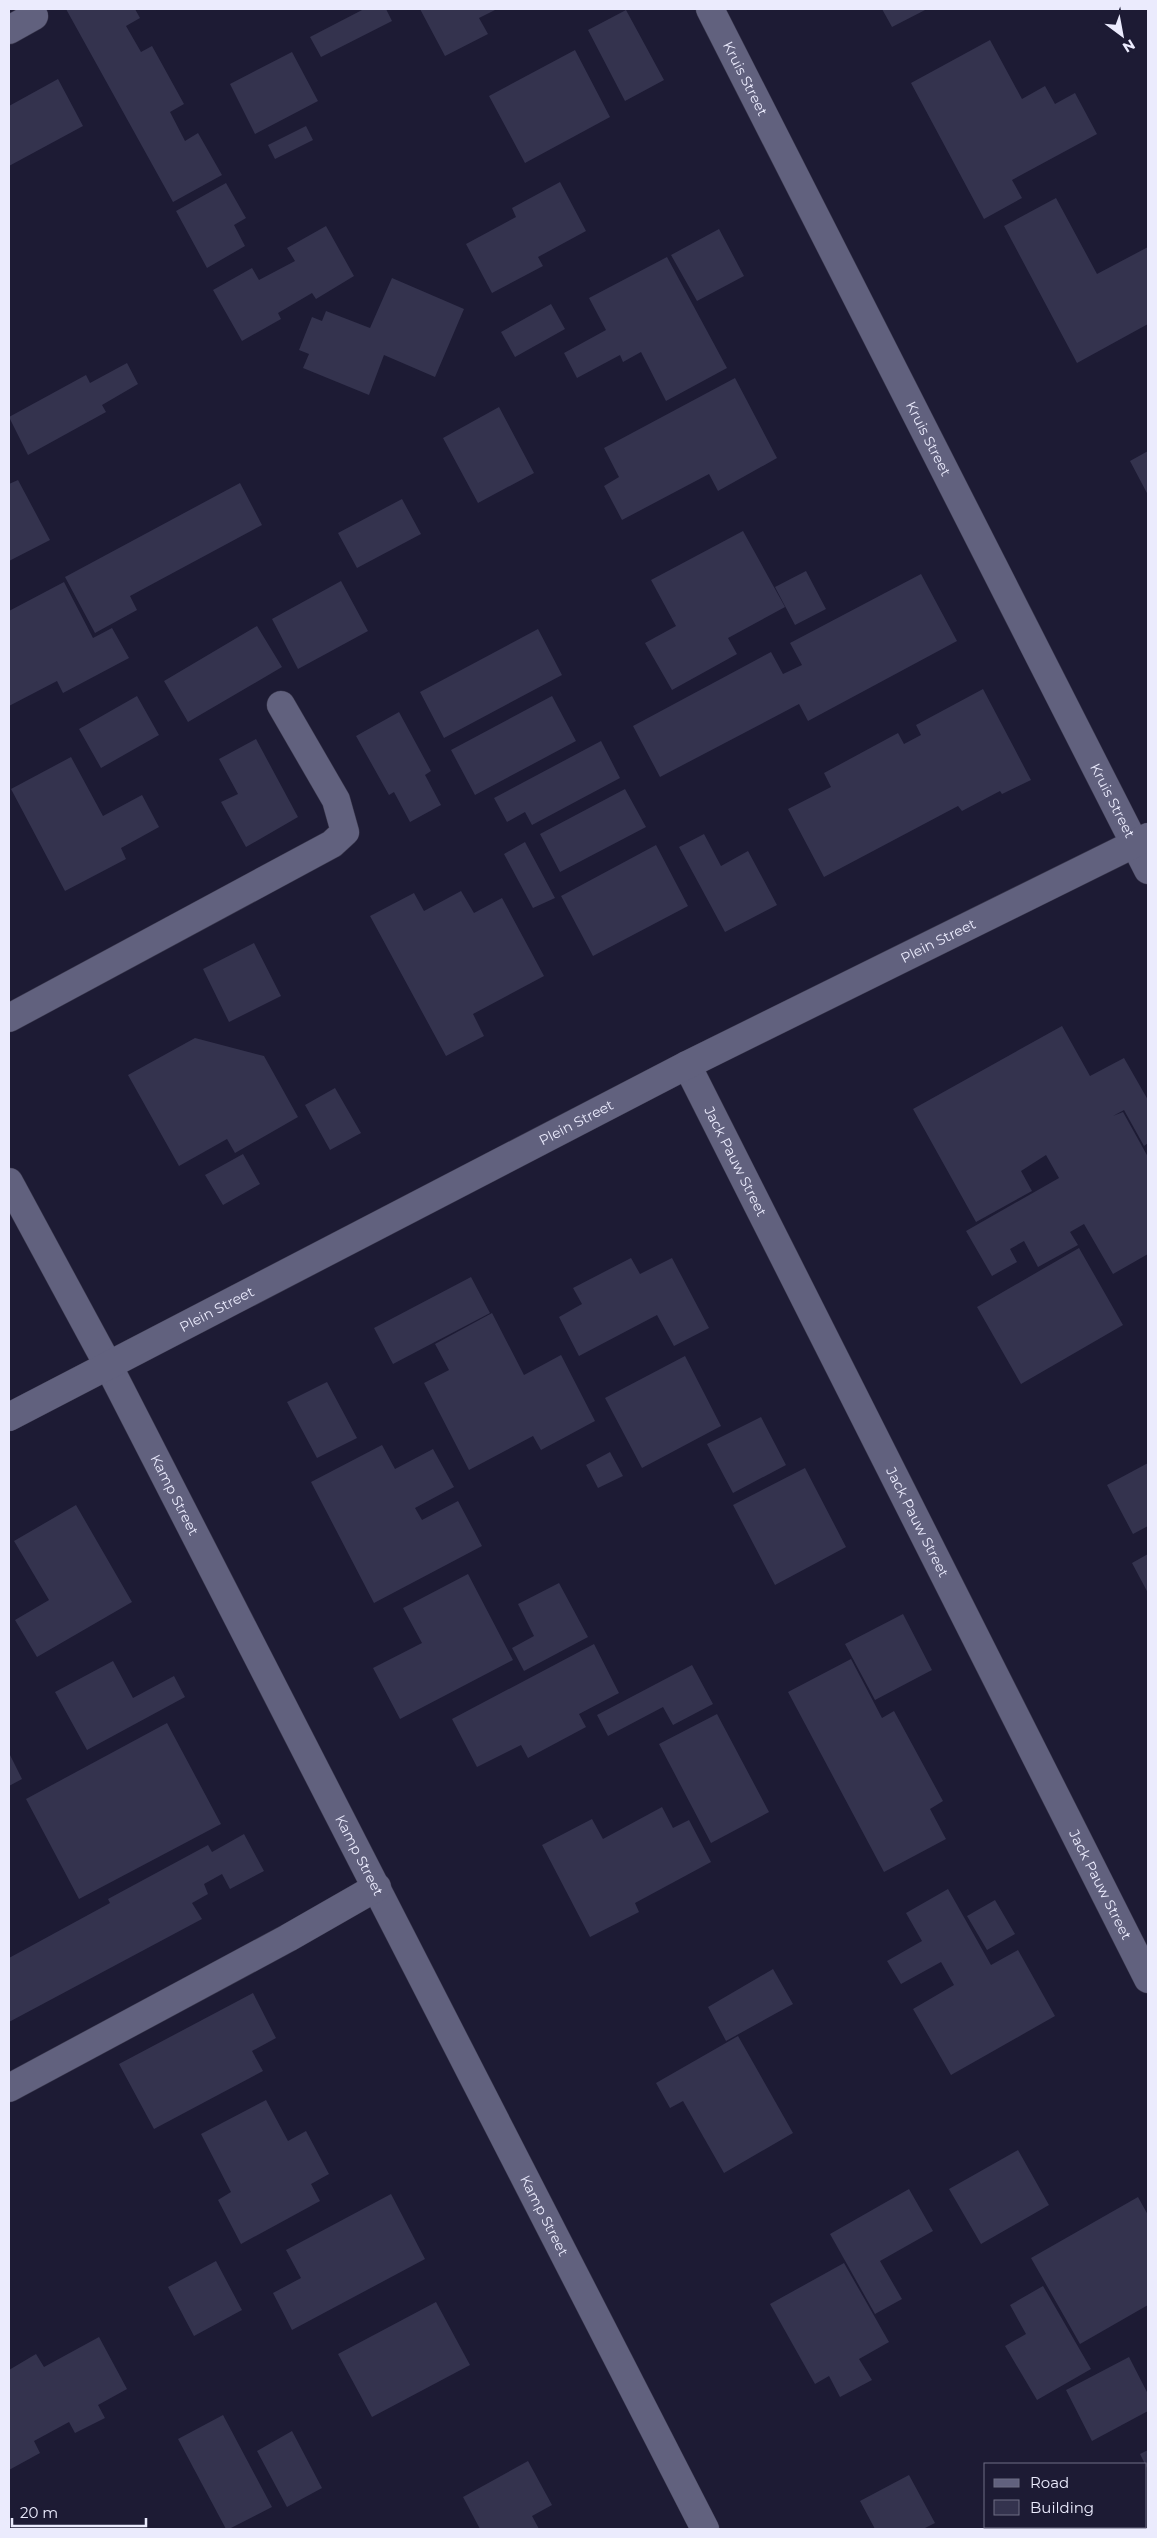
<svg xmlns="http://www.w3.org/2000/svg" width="1157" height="2538" viewBox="0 0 1157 2538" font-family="Montserrat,sans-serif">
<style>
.building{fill:#34334e}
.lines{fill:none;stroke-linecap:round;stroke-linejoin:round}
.minor-casing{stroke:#3a384d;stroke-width:29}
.minor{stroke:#61617e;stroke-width:28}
.labels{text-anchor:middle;stroke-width:4.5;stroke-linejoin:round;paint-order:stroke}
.street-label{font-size:14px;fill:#ebebfd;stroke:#1d1b34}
</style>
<rect width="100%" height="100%" fill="#1d1b34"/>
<path class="building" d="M66,9H135L140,18L126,26L141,52L152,46L184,104L170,112L185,141L198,133L222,175L173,202Z
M364,9H386L392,21L321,57L310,37Z
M420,9H497L479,18L488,34L445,56Z
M882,9H927L892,27Z
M626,10L664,80L625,101L588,30Z
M990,40L1022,99L1045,86L1055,104L1075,93L1097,134L1012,180L1022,198L984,219L911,83Z
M575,50L610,117L525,163L489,96Z
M292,52L318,101L255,134L230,84Z
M58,79L83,126L9,166V106Z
M306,126L313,140L275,159L268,145Z
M560,182L586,231L538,257L543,266L492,293L466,244L516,217L512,208Z
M226,183L246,218L234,225L245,246L207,268L176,211Z
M1056,198L1097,274L1148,247V324L1077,363L1004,226Z
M326,226L354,276L316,299L312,293L278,313L281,319L242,341L213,290L252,268L259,280L295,261L287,248Z
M719,229L744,276L697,301L671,255Z
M667,257L727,368L666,401L641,352L623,362L620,355L577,378L564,353L606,330L589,298Z
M392,278L464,309L435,377L384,355L369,395L303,368L309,354L299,350L312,317L322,321L326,311L370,328Z
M551,304L565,329L515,357L501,332Z
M127,363L138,384L102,405L106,412L28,455L9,417L86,375L90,383Z
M735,378L777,458L718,491L709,474L622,520L604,486L619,477L604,448Z
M499,407L534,473L478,503L443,438Z
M1148,451V495L1130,461Z
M18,480L50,540L9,561V484Z
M240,483L262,525L130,596L137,610L95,633L65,577Z
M402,499L421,534L357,568L338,533Z
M743,531L785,607L728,638L737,654L672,690L645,643L676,626L651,580Z
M806,571L826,609L795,625L775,587Z
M921,574L957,641L808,721L799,704L660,777L633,726L771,652L783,674L802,665L790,643Z
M341,581L368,631L298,669L272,619Z
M64,582L93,638L112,628L129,658L63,693L57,681L9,706V611Z
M257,626L282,667L188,722L164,681Z
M538,629L562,675L444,738L420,692Z
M983,689L1031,780L1002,794L1000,791L962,811L958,806L824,877L788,809L831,787L824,773L898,733L904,744L921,735L916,725Z
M137,696L159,735L101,768L79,729Z
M552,696L576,741L475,795L451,750Z
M399,712L431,771L425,775L441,805L410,822L394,792L389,795L356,736Z
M256,739L298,817L246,847L221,802L238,794L219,759Z
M601,741L620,778L532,825L525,812L507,822L494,798Z
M71,757L103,816L142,795L159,827L121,848L126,859L65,891L11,789Z
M625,789L646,827L560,872L540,834Z
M704,834L721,866L748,851L777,905L725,932L679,847Z
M525,842L555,898L533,908L504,854Z
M656,845L688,906L593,956L561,896Z
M461,891L474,913L502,898L544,976L473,1014L484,1036L446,1056L370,916L414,893L424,911Z
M254,943L281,996L229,1022L203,969Z
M1062,1026L1090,1076L1124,1058L1148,1100V1143L1144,1146L1124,1110L1113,1116L1123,1112L1148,1157V1254L1113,1274L1084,1224L1070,1232L1078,1245L1038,1267L1024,1241L1010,1249L1017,1262L992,1276L966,1231L1059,1178L1046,1155L1021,1171L1032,1191L976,1222L913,1109Z
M195,1038L264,1056L298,1117L235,1153L227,1139L179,1166L128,1075Z
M335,1088L361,1133L330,1150L305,1105Z
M243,1154L260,1184L223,1205L205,1175Z
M1079,1248L1123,1325L1021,1384L977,1307Z
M631,1258L640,1274L672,1258L709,1328L674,1346L657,1315L579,1356L559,1317L582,1304L573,1288Z
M471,1277L490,1313L393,1364L374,1328Z
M492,1313L524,1375L561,1355L595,1421L541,1450L533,1436L469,1470L424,1383L449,1370L435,1344Z
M685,1356L721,1426L642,1468L605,1398Z
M327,1382L357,1438L317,1458L287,1402Z
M761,1417L786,1465L733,1493L707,1444Z
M382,1445L395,1469L433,1449L454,1487L415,1508L422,1520L458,1501L482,1546L374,1603L311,1482Z
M610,1452L623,1476L598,1488L586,1465Z
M1148,1463V1526L1133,1534L1107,1485Z
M805,1468L846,1547L775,1585L733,1505Z
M76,1505L132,1602L37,1657L15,1620L49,1600L14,1541Z
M1148,1554V1593L1132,1563Z
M468,1574L513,1660L400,1719L373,1668L422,1643L403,1608Z
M559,1583L588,1637L524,1671L512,1648L534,1636L518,1604Z
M903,1614L932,1670L875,1700L845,1644Z
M594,1644L619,1693L579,1714L586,1727L528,1758L521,1745L477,1767L452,1719Z
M851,1659L882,1718L894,1711L943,1801L930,1809L946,1839L884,1872L788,1692Z
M113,1661L133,1698L174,1676L185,1697L87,1750L55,1692Z
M692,1665L713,1704L673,1725L663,1707L608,1736L597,1715Z
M717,1714L769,1812L711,1843L659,1744Z
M167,1723L221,1824L79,1899L26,1799Z
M9,1753L22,1779L9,1786Z
M662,1807L673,1828L689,1820L711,1862L635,1903L639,1912L590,1937L542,1845L592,1819L603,1839Z
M244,1834L264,1871L230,1889L222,1874L204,1884L208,1894L192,1903L202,1919L9,2022V1958L110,1903L108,1899L208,1845L212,1852Z
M948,1889L991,1965L1018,1950L1055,2016L951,2075L913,2009L954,1985L941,1962L901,1984L887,1961L922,1941L906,1913Z
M995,1900L1015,1934L987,1950L967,1916Z
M773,1969L793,2004L726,2041L708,2007Z
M253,1993L276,2038L252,2051L263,2071L154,2129L119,2064Z
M738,2036L793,2133L724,2173L683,2101L670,2108L656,2083Z
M266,2100L288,2141L306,2131L329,2174L311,2184L320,2201L241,2244L218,2200L231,2192L201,2134Z
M1018,2150L1049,2205L981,2244L949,2189Z
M909,2189L933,2231L880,2261L902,2299L875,2314L830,2234Z
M391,2194L425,2259L292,2330L273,2293L301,2278L286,2250Z
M1138,2197L1148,2215V2305L1080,2344L1031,2258Z
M216,2261L242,2310L194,2336L168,2287Z
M844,2263L889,2342L859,2359L872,2380L840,2397L829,2376L815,2384L770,2304Z
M1043,2286L1091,2369L1037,2400L1005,2346L1026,2334L1010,2305Z
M436,2302L470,2365L372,2417L338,2354Z
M99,2337L127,2389L98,2405L105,2418L75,2433L69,2422L34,2441L40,2453L9,2470V2370L36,2354L44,2367Z
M1129,2357L1148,2394V2411L1092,2441L1066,2390Z
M223,2415L272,2507L229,2529H226L178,2439Z
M292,2431L322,2488L287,2507L257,2451Z
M1148,2450V2470L1140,2454Z
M528,2461L552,2505L532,2516L539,2529H480L463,2497Z
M909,2475L935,2523L923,2529H875L860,2501Z
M996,2527H1006L1008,2529H991Z"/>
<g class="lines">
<g class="minor-casing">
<g id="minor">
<path id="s1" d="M710,9L1148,870"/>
<path d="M9,30L34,16"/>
<path d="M9,1018L332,844L345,832L336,800L281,705"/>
<path id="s2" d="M687,1065L1148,1979"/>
<path id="s3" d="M9,1182L108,1365L705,2529"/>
<path id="s4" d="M9,1417L687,1065L1148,837"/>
<path d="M9,2088L288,1938L377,1887"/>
</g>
</g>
<use href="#minor" class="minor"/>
</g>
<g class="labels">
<g class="street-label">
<text dy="5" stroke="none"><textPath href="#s1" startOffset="78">Kruis Street</textPath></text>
<text dy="5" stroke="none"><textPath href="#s1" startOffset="482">Kruis Street</textPath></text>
<text dy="5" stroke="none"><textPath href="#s1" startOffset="888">Kruis Street</textPath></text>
<text dy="5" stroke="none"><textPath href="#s4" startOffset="1044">Plein Street</textPath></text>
<text dy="5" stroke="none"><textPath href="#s4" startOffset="639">Plein Street</textPath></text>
<text dy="5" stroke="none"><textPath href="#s2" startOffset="108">Jack Pauw Street</textPath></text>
<text dy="5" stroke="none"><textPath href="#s4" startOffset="234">Plein Street</textPath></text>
<text dy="5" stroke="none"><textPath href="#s3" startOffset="354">Kamp Street</textPath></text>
<text dy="5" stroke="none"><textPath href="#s2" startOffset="512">Jack Pauw Street</textPath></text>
<text dy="5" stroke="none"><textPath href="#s3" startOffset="759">Kamp Street</textPath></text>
<text dy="5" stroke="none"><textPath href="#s2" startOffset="918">Jack Pauw Street</textPath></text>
<text dy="5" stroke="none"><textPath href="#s3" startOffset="1164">Kamp Street</textPath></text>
</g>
</g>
<rect width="1157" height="2538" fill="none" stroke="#ebebfd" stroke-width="20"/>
<rect x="984" y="2463" width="162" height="65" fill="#1d1b34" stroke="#6f6e84"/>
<rect x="994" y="2479" width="25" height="8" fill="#61617e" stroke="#6f6e84"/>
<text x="1030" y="2488" font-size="15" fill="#ebebfd">Road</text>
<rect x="994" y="2500" width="25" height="15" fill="#34334e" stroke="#6f6e84"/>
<text x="1030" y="2513" font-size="15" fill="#ebebfd">Building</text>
<g transform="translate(1122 35) rotate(148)" stroke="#1d1b34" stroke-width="4" paint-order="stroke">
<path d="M0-4L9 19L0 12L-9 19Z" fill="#ebebfd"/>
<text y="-8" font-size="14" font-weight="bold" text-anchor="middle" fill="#ebebfd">N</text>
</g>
<path d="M12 2518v8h134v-8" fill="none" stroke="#ebebfd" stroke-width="2.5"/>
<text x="20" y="2518" font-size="15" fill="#ebebfd" stroke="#1d1b34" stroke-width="4" paint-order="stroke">20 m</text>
</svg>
